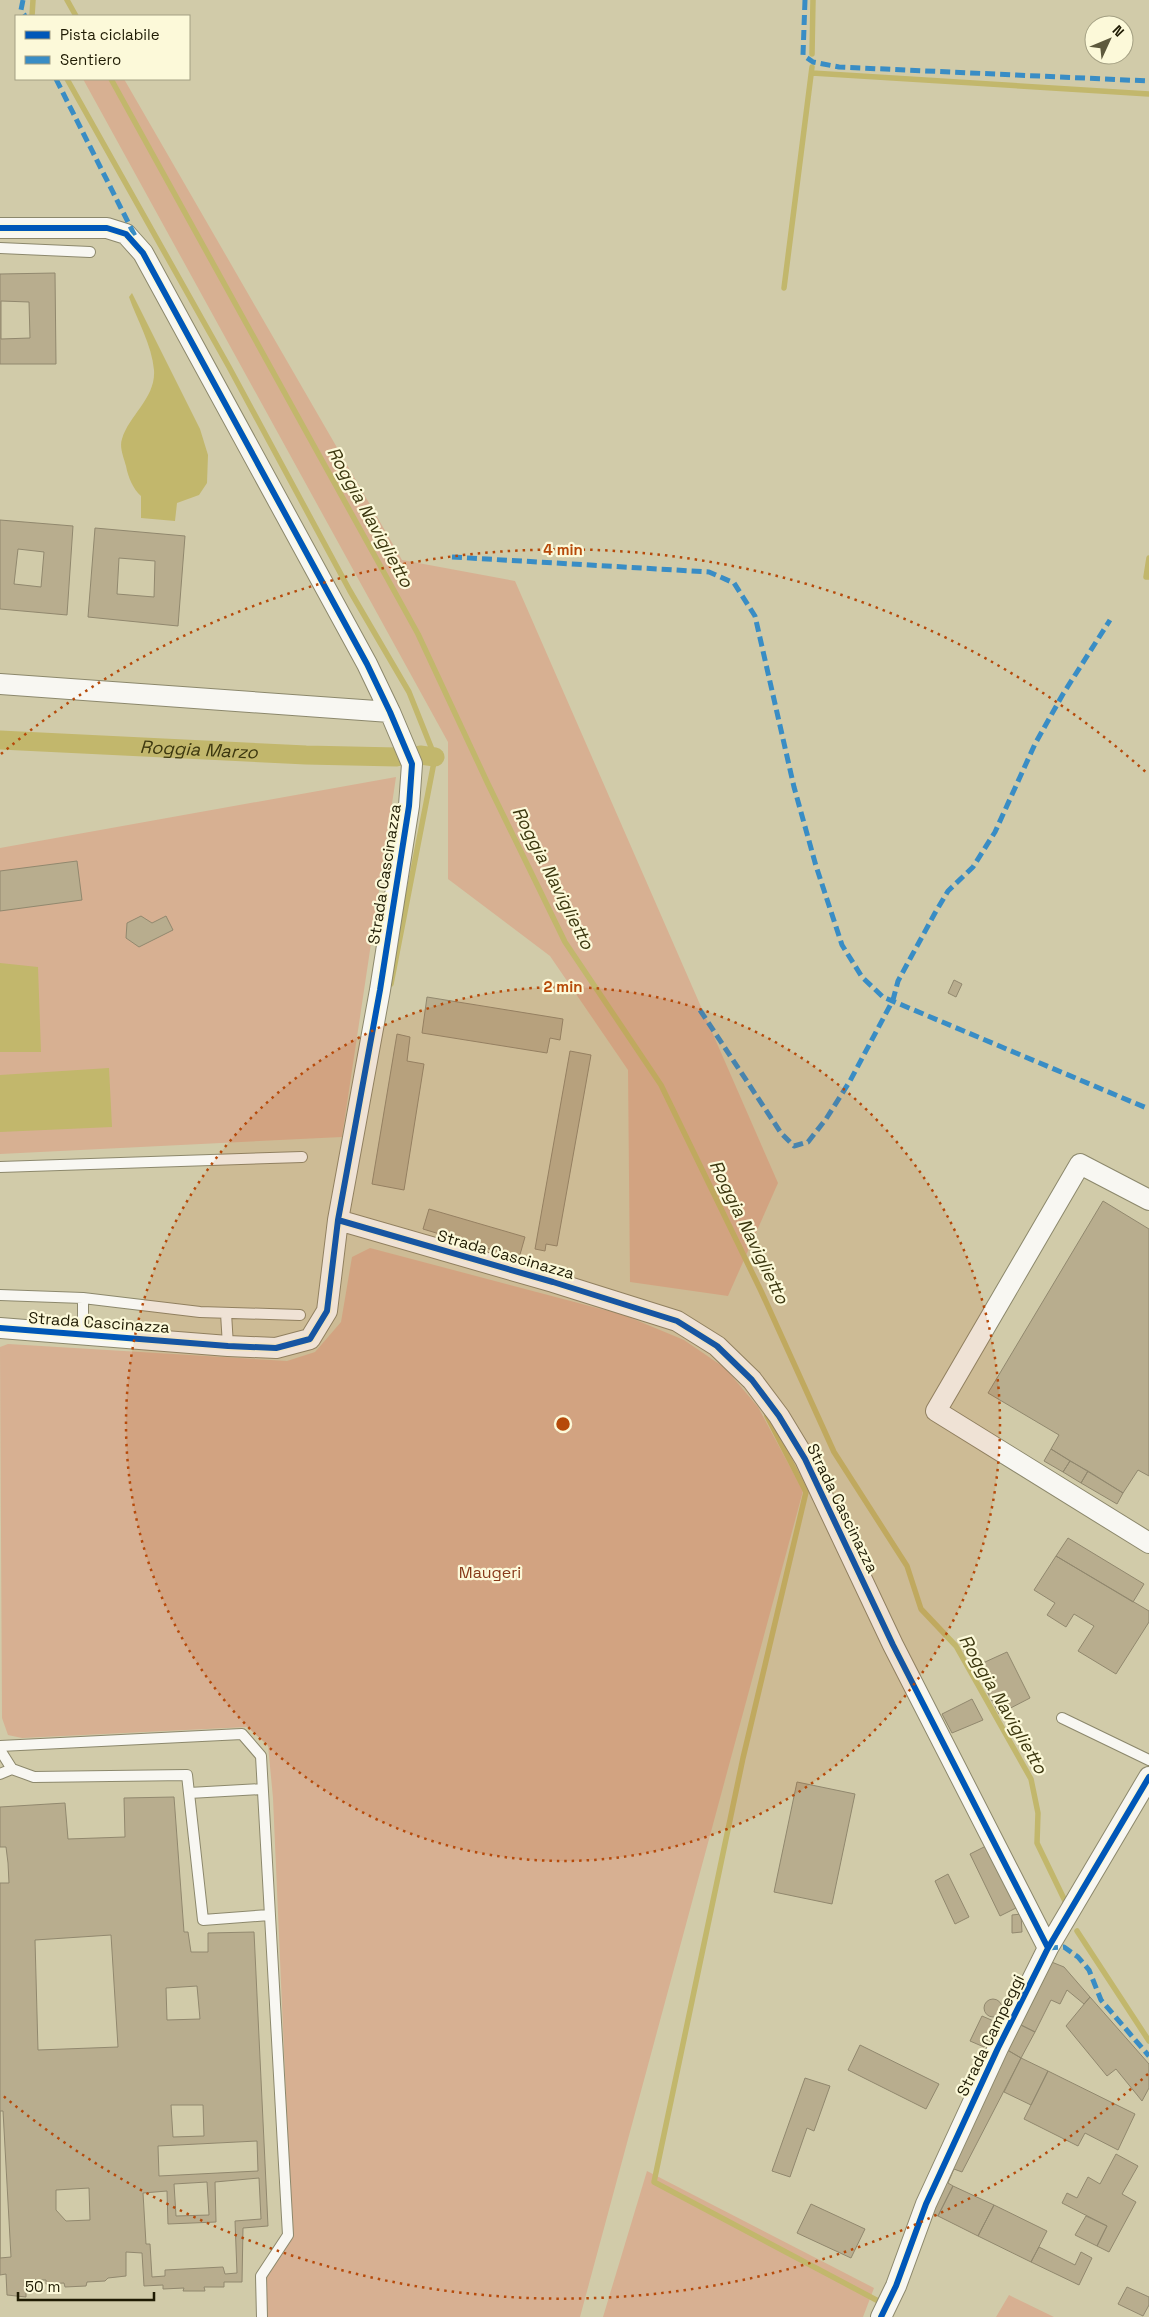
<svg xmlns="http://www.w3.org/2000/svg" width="1149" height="2317" viewBox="0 0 1149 2317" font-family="'Space Grotesk',sans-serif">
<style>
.green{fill:#d7b092}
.water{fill:#c2b76c}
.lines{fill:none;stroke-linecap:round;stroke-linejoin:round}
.stream{stroke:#c2b76c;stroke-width:5.5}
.canal{stroke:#c2b76c;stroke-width:19}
.building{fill:#b8ad8e;stroke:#91886e;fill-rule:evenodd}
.lane-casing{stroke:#8c886c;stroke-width:12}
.street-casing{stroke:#8c886c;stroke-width:22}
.lane{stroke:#f8f7f2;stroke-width:10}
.street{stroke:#f8f7f2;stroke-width:20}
.quiet{stroke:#398dc5;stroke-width:5;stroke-dasharray:10 5;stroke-linecap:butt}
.cycleway-casing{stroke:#fcf9d9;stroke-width:9}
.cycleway{stroke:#0057b8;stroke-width:6}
.ring{fill:none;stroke:#b64a0a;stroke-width:2.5;stroke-dasharray:2.5 5}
.labels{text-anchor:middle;stroke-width:4.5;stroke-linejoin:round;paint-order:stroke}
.street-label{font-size:16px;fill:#1f1b03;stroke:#fcf9d9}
.park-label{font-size:16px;fill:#873919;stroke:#fcf9d9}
.water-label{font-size:18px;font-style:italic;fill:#3c370f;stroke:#fcf9d9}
.centre{fill:#b64a0a;stroke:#fcf9d9;stroke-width:2.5}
.ring-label{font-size:15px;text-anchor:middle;font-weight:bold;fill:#b64a0a;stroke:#fcf9d9;stroke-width:4.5;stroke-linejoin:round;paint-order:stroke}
</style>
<rect width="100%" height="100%" fill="#d1cba9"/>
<path class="green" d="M83,79H124L402,560L515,581L778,1183L728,1296L630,1282L628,1070L550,956L448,879V742Z
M396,777L342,1137L0,1154V848Z
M370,1248L624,1315L684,1340L725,1368L758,1407L803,1491L580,2317H267L262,2276L292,2235L273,1798L268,1745L247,1727L22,1738L8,1735L2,1718L0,1347L8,1344L287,1361L315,1352L341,1322L352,1257Z
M647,2171L874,2288L863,2317H603Z
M1009,2295L1054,2317H996Z"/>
<path class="water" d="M132,293L200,429L208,455L207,483L199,495L177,503L175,521L141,518V496C133,489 128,477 126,466C124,458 119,447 122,439C129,415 156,398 154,370C152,345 137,320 129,297Z
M0,963L38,967L41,1052H0Z
M109,1068L112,1127L0,1132V1075Z"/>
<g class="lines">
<path class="stream" d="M67,0L76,16
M32,16L33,0
M812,54L813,0
M812,73L1149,94
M67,79L229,367L350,591L409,692L435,757L391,984
M111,79L418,634L488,784L565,942L661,1085L761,1291L834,1452L907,1566L921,1609L956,1646L1031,1779L1038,1813L1037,1843L1065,1901
M784,288L812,67
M1149,558L1146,577H1149
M767,1416L806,1492L743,1758L654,2182L882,2303
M1077,1931L1149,2041"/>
<g class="canal">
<path id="s1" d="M0,740L306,755L397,757"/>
<path d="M420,755L435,757"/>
</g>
</g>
<path class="building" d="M55,273L56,364H0V274ZM1,301L29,302L30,338L1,339Z
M0,520L73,526L67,615L0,609ZM18,549L44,552L41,587L14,584Z
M95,528L185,536L178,626L88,617ZM119,558L155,561L154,597L117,594Z
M77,861L82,900L0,911V871Z
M141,916L152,923L166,916L173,930L139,947L126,938L127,923Z
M954,980L962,984L956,997L948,993Z
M427,997L563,1019L560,1040L550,1038L547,1053L422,1033Z
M397,1034L410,1037L407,1061L424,1064L404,1190L372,1184Z
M570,1051L591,1055L557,1246L546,1244L545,1251L535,1249Z
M1103,1201L1149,1229V1476L1138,1470L1123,1493L1051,1449L1059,1435L988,1393Z
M429,1209L525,1237L519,1258L423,1229Z
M1051,1449L1070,1461L1063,1472L1044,1461Z
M1070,1461L1088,1471L1081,1483L1063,1472Z
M1088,1471L1123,1493L1117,1504L1081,1483Z
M1068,1538L1144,1584L1133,1602L1056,1556Z
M1056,1556L1149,1611V1622L1116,1674L1078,1651L1094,1626L1074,1614L1066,1627L1047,1615L1055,1603L1034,1590Z
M1007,1652L1030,1698L999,1714L974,1667Z
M972,1699L983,1720L952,1733L942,1714Z
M797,1782L855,1794L832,1904L774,1892Z
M174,1797L184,1932H188L191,1952H208V1933L254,1932L268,2226L243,2228L242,2282H224V2287H204L205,2291H183L184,2288L163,2289V2285L144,2286L142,2253L126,2252V2276L108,2278L105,2281L87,2282L86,2286L65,2287L64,2283L46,2284V2280H26V2297L7,2295L6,2274L0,2275V1883H9L8,1863L6,1847H0V1807L65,1803L68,1839L125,1837L124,1798ZM111,1935L118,2047L38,2050L35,1940ZM197,1986L200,2019L167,2020L166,1988ZM171,2105H203L204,2136L173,2137ZM207,2182L209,2215L176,2216L174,2184ZM89,2188L90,2220L66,2221L56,2210V2190Z
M988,1845L1018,1907L1000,1916L970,1854Z
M948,1874L969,1917L955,1924L935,1881Z
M1021,1914L1022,1932L1012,1933V1915Z
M1049,1961L1064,1967L1090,1997L1084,2004L1067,1990L1060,2004L1051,2000L1035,2032L1017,2023Z
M1090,1997L1149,2064V2088L1142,2101L1116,2069L1107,2076L1066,2026Z
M984 2008a9 9 0 1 1 18 0a9 9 0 1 1-18 0Z
M982,2016L996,2022L984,2047L970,2041Z
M1017,2023L1035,2032L1021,2058L1004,2048Z
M860,2045L939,2084L926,2109L848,2070Z
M1004,2048L1021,2058L962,2172L954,2169L948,2183L953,2186L938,2216L927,2211Z
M1021,2058L1048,2071L1031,2105L1004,2092Z
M1048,2071L1135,2114L1118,2150L1085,2133L1078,2146L1024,2119Z
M805,2078L830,2086L814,2131L807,2128L790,2177L772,2171Z
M0,2111H3L11,2257L0,2258Z
M257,2141L258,2171L159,2176L158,2146Z
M1116,2154L1138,2166L1122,2194L1136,2202L1109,2252L1097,2246L1107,2226L1062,2203L1067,2193L1077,2198L1088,2177L1100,2184Z
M259,2178L261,2219L235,2221L237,2273L225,2274L223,2267L165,2270V2276L152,2277L150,2244H146L143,2193L167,2191L168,2224L216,2222L215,2182Z
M953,2186L994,2205L978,2236L938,2216Z
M811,2204L865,2229L851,2258L797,2233Z
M994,2205L1047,2231L1031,2262L978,2236Z
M1086,2216L1107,2226L1097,2246L1075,2235Z
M1039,2247L1075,2265L1081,2252L1092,2258L1079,2285L1031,2262Z
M1127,2287L1149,2297V2305L1143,2316L1118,2304Z"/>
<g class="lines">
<g class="lane-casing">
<path id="lane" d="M0,248L90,252
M0,1167L302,1157
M0,1295L83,1298L200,1312L300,1315
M83,1298V1335
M226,1313L228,1346
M1062,1718L1149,1760
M0,1746L242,1734L261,1756L288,2235L261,2276L262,2317
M0,1750L12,1769L34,1777L187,1775L203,1920L269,1915
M0,1774L12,1769
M189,1793L262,1789"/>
</g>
<g class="street-casing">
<path id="street" d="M0,228H107L126,234L143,253L367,664L390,712L412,764L409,806L380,990L338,1220L327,1311L310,1339L276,1348L228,1346L0,1328
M0,684L390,712
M1149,1200L1080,1164L936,1411L1149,1543
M338,1220L553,1282L677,1321L717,1346L752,1380L779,1416L805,1459L893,1645L1048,1948
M881,2317L896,2286L926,2204L998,2048L1048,1948L1149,1777"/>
</g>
<use href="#lane" class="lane"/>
<use href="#street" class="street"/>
<path class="quiet" d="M23,0L21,10L25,16
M805,0L803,55L813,62L839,67L1149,81
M56,79L136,238
M452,557L709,572L734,583L755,616L794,787L816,866L842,945L862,977L883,997L1149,1109
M700,1010L781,1133L794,1146L808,1142L826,1119L850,1081L893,1000L898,981L935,913L948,891L973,867L995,832L1035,744L1063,694L1110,620
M1048,1948L1064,1947L1078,1957L1089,1970L1101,2000L1149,2056"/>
<g class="cycleway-casing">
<path id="cycleway" d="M0,228H107L126,234L143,253L367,664L390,712L412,764L409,806L380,990L338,1220L327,1311L310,1339L276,1348L228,1346L0,1328
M338,1220L553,1282L677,1321L717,1346L752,1380L779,1416L805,1459L893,1645L1048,1948
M881,2317L896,2286L926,2204L998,2048L1048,1948L1149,1777"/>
</g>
<use href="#cycleway" class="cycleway"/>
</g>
<circle cx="563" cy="1424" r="437" fill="#b64a0a" fill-opacity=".12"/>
<g class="ring">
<circle cx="563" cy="1424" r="437"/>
<path d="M1148 2074A874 874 0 0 1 1 2094M1 754A874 874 0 0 1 1148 774"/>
</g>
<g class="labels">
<g class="street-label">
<text transform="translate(384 874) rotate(-81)" y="6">Strada Cascinazza</text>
<text transform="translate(506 1254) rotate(16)" y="6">Strada Cascinazza</text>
<text transform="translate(99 1322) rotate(4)" y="6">Strada Cascinazza</text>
<text transform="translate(843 1508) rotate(64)" y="6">Strada Cascinazza</text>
<text transform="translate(990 2035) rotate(-64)" y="6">Strada Campeggi</text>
</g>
<g class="park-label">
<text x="490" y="1578">Maugeri</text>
</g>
<g class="water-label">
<text transform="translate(370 517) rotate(61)" y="6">Roggia Naviglietto</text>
<text dy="6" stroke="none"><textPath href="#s1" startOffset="199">Roggia Marzo</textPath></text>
<text transform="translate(553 878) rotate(63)" y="6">Roggia Naviglietto</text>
<text transform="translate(749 1232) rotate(64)" y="6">Roggia Naviglietto</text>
<text transform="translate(1003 1704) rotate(60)" y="6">Roggia Naviglietto</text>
</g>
</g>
<circle cx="563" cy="1424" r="8" class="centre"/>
<g class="ring-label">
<text x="563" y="555">4 min</text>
<text x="563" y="992">2 min</text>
</g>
<rect x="15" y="15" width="175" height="65" fill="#fcf9d9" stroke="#a4a083"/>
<rect x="25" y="31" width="25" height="8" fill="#0057b8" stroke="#a4a083"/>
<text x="60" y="40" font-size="15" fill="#1f1b03">Pista ciclabile</text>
<rect x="25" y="56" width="25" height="8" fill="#398dc5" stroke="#a4a083"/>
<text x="60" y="65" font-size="15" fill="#1f1b03">Sentiero</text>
<g transform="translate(1109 40) rotate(46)"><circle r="24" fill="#fcf9d9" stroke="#a4a083"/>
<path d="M0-4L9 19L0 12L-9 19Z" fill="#5d593d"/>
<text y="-8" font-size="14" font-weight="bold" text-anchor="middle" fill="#1f1b03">N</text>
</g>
<path d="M18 2292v8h136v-8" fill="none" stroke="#1f1b03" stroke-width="2.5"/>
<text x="25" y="2292" font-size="15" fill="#1f1b03" stroke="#fcf9d9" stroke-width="4" paint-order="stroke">50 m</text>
</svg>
